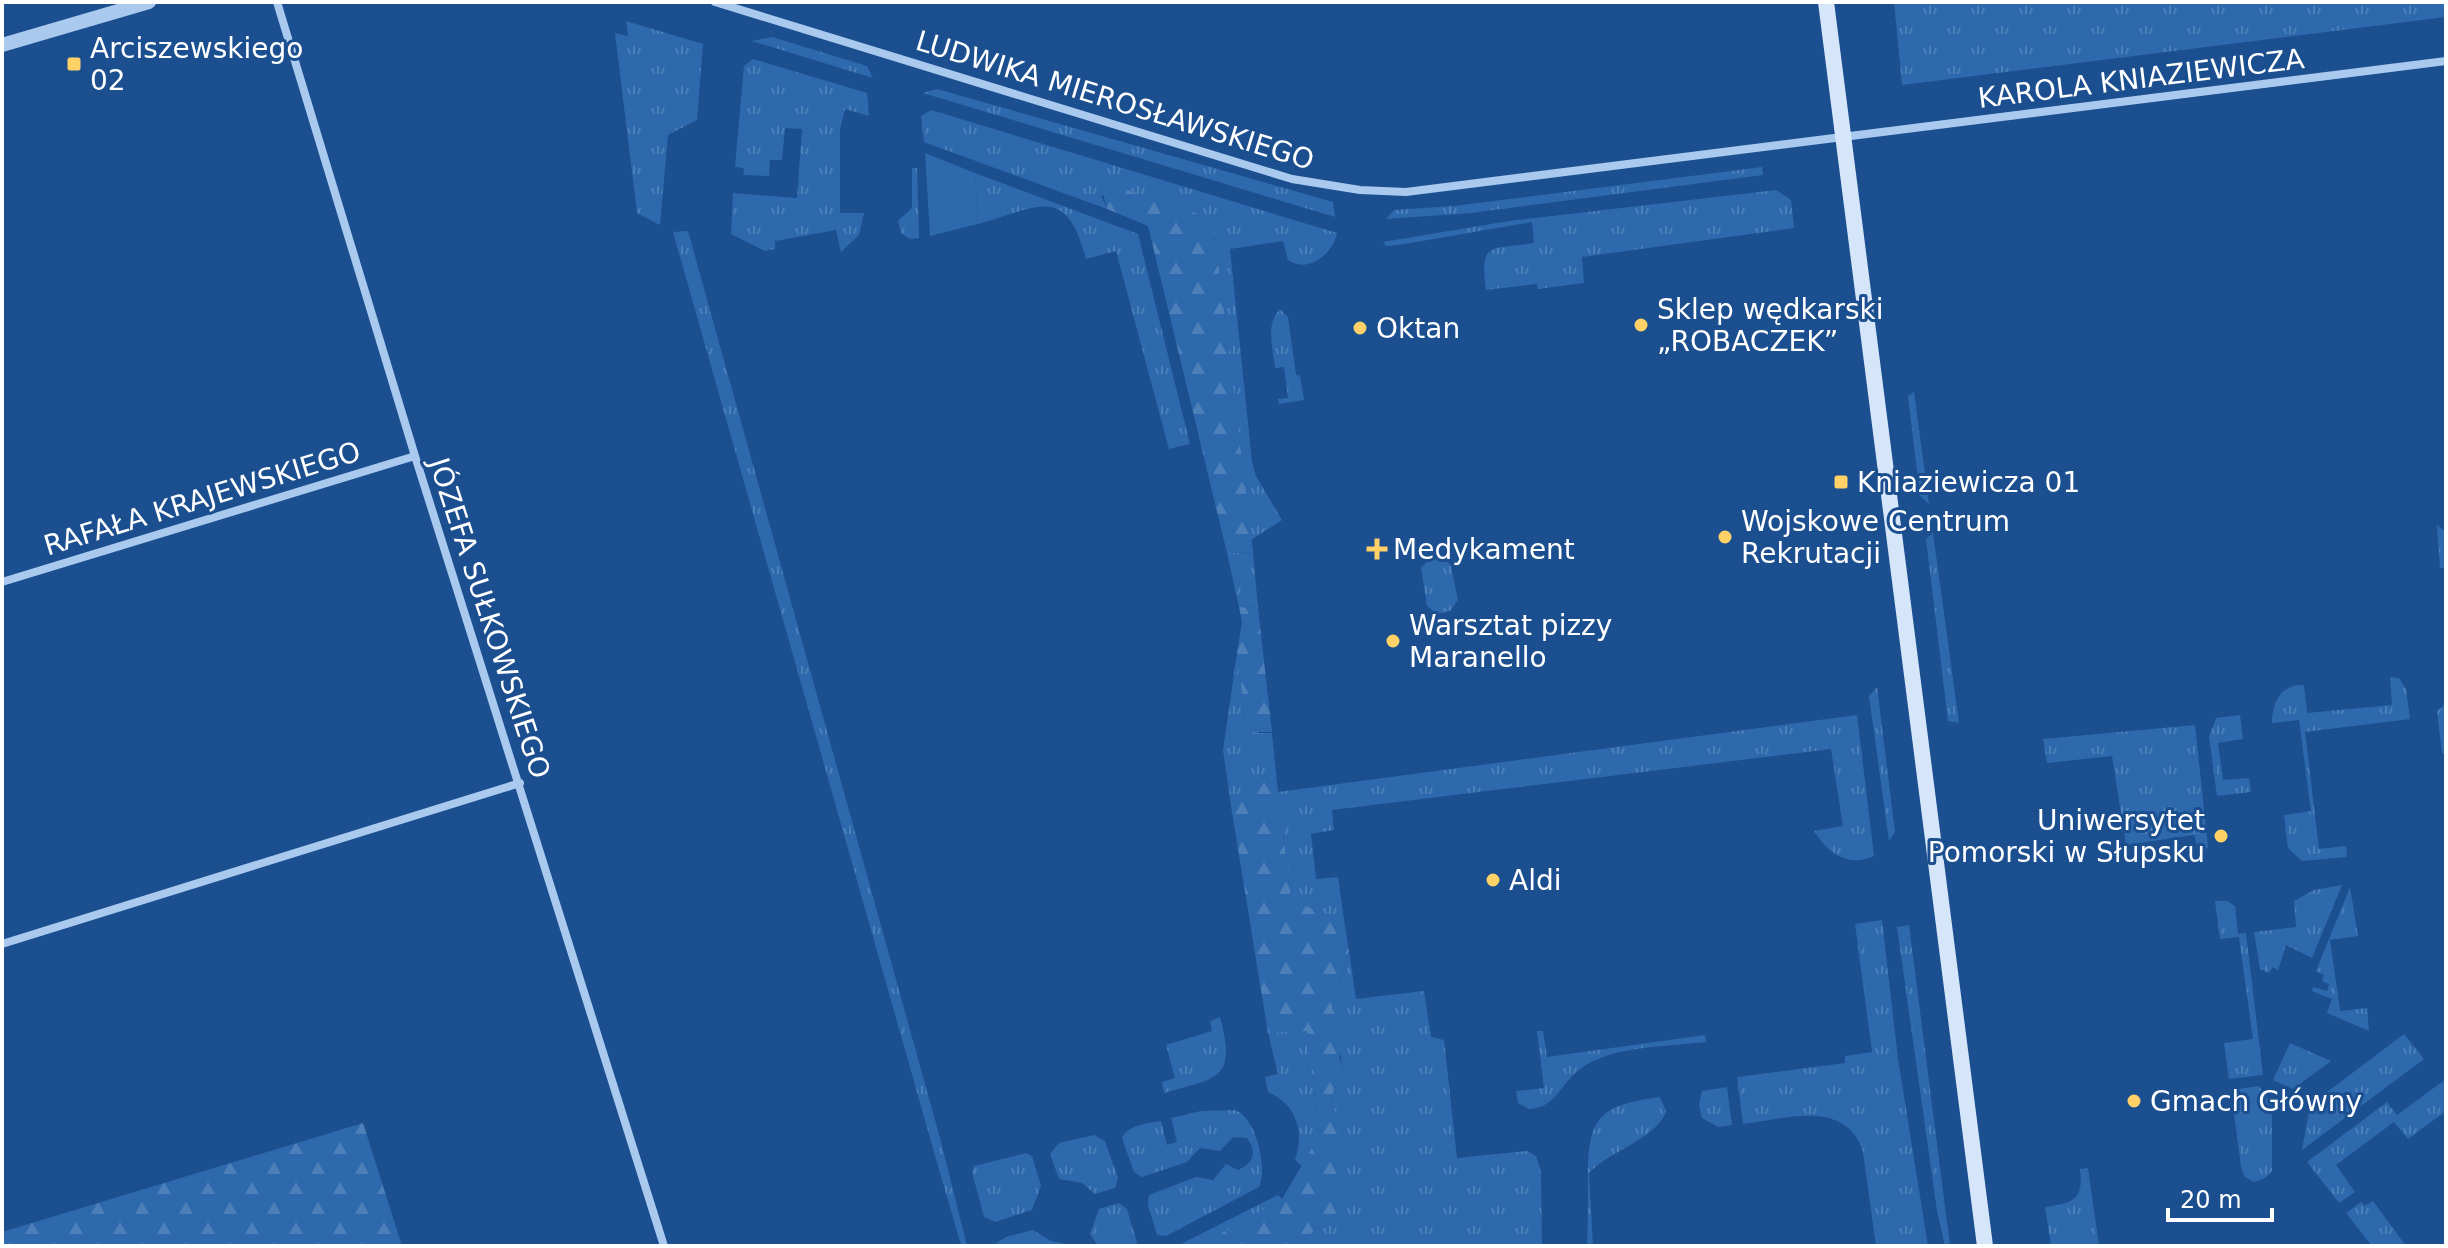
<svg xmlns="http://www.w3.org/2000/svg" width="2448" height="1248" viewBox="0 0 2448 1248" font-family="'DejaVu Sans',sans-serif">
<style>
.grass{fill:url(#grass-tufts)}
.forest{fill:url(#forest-firs)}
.garden{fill:#2e69ad}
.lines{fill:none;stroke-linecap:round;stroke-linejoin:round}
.minor{stroke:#a9c9ee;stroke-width:8}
.tertiary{stroke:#a9c9ee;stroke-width:14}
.secondary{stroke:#d6e6fa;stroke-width:16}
.poi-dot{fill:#ffd166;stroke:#1b4f8f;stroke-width:3}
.labels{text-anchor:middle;stroke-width:6;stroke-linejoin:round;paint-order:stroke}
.poi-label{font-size:28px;fill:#fff;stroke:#1b4f8f;text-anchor:start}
.street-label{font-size:28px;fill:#fff;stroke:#1b4f8f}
</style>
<defs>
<pattern id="grass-tufts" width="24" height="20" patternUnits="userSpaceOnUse" patternTransform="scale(2)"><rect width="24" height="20" fill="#2e69ad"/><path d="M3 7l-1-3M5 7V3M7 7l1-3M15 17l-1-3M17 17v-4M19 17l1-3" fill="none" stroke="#4d80b9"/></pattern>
<pattern id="forest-firs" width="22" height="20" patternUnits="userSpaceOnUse" patternTransform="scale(2)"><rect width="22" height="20" fill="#2e69ad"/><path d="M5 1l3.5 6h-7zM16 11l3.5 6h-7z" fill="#4d80b9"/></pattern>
</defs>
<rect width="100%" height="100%" fill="#1b4f8f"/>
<path class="grass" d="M1894,2H2446V17L1902,85Z
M626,21L703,44L697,120L668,135L660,225L637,213L615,33L628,36Z
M772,37L867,66L873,78L752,41Z
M753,59L867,93L869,116L845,109L840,129V213H864L859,235L841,252L836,230L775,241V249L765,251L731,234L733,193L797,198L802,129L785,128L782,160H770L769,176L743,175L744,168L735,167L744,66Z
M937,89L1333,202L1335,217L923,93Z
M931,110L1337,233C1333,254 1308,274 1288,260L1283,241L1230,249L1252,462L1256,476L1282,520L1251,540L1213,219L1101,195L1107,209L924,142L921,116Z
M1762,167L1763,175L1471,213L1386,219L1394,210L1454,206Z
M912,168H917L919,238L910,239L901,233L898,221L912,208Z
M975,173L1138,234L1190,444L1169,449L1116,251L1086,259C1066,183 1039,207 978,224Z
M1776,190L1791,200L1794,228L1582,257L1584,283L1538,289L1537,284L1486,290C1479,240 1491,250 1534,243L1532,222L1399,245L1386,246L1383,242L1509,221Z
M688,231L940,1138L967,1246L961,1245L936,1159L673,232Z
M1280,309L1288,317L1296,375L1300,376L1304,400L1279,404L1278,399L1288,398L1284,367L1275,368C1273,348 1265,324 1280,309Z
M1914,392L1929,504L1920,496L1908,396Z
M2437,525L2446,532V568H2440Z
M1933,533L1959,723L1948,721L1926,539Z
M1253,552L1258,608L1239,607L1227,553Z
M1443,557L1451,566L1458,600L1450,611L1437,614L1427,606L1421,568L1428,560Z
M1237,653L1246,727L1259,733H1272L1277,783L1259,782L1243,789L1232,812L1223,750Z
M2390,677L2399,678L2406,689L2410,719L2305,732L2319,849L2346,846L2347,857L2302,861L2288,848L2284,815L2311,811L2299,720L2272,723C2272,702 2281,684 2304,685L2307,713L2392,705Z
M1877,687L1895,832L1889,841L1869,696Z
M2446,704V753H2442L2437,711Z
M1857,715L1874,856C1848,868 1828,853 1814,831L1843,826L1831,749L1332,810L1334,830L1311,834L1316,879L1338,877L1345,926L1291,898L1278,792Z
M2240,715L2243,739L2218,743L2223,780L2249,778L2251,792L2217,796L2209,737L2216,718Z
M2195,725L2208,847L2202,853L2199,852L2194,835L2126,845L2112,756L2047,763L2043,739Z
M2342,885L2312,958L2286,945L2278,970L2272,967L2269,973L2260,969L2254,932L2296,927L2294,901L2314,890Z
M2350,887L2358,936L2330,940L2340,1011L2367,1008L2369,1031L2327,1013L2332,999L2312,991L2313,987L2327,991L2329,984L2322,981L2324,975L2316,971Z
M2215,901H2227L2235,906L2238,934L2246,933L2263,1075L2229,1079L2224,1043L2253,1039L2239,937L2220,939Z
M1882,920L1898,1059L1928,1246H1876L1863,1152C1846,1098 1785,1119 1743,1124L1737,1077L1845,1063V1056L1872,1052L1855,924Z
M1909,925L1950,1246H1945L1937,1211L1897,927Z
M1349,951L1356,999L1424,991L1431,1037L1444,1040L1457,1158L1527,1151L1536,1156L1541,1172L1542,1246H1296L1335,1214L1345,1132L1331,1103L1334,1089L1345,1072C1335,1048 1346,1031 1332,1008Z
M1220,1017C1237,1079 1218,1078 1164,1093L1162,1082L1175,1078L1166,1045L1212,1031L1210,1021Z
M1307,1030L1319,1136L1302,1166L1295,1160C1305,1131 1296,1104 1268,1092L1265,1077L1278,1074L1268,1033Z
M1537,1031H1543L1547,1057L1705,1035L1706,1042C1666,1047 1613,1045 1580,1069C1560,1084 1556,1108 1529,1109L1518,1103L1516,1091L1544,1088Z
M2404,1034L2424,1059L2302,1150L2310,1105Z
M2290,1043L2331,1061L2293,1089L2273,1080Z
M2446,1079V1111L2408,1139L2394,1122L2336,1165L2355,1192L2339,1203L2307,1162L2387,1102L2397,1115Z
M2259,1086L2272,1105V1171L2265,1178L2254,1182L2245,1177L2241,1167L2231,1090Z
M1727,1087L1732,1125L1718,1127L1702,1118L1699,1105L1702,1091Z
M1660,1097L1666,1111C1659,1137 1608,1152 1589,1173L1593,1246H1587C1588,1223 1588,1199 1588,1176C1588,1116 1601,1105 1660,1097Z
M1235,1110C1256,1117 1268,1168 1259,1187L1166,1236L1157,1235L1148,1205L1149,1195L1196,1177L1213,1180L1226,1164L1238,1170C1254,1163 1257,1152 1247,1138L1233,1137L1220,1151L1200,1148L1187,1162L1142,1177L1134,1172L1122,1138C1129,1124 1146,1124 1161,1121L1167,1145L1177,1142L1171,1118L1201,1111Z
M1094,1135L1105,1141L1118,1178L1115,1188L1095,1194L1082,1183L1059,1179L1050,1154L1059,1143Z
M1026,1153L1032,1156L1041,1186L1032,1210L995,1222L984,1217L972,1172L974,1166Z
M2088,1168L2099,1246H2051L2045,1207C2073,1203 2084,1200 2080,1169Z
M1278,1195L1282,1199L1275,1205L1199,1246H1177Z
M2373,1201L2406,1246H2372L2346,1213L2361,1202L2365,1206Z
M1119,1203L1127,1209L1138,1246H1098L1090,1234L1099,1209Z
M1033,1230L1051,1241L1077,1246H992L1006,1237Z"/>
<path class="forest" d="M1100,181L1213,219L1253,552L1227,553L1148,226L1107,209Z
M1239,607L1258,608L1272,732H1251L1246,727L1237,653L1242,622Z
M1259,782L1277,783L1291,898L1345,926L1349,951L1332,1008C1342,1026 1347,1038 1339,1057L1345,1072L1334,1089L1331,1103L1345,1132L1346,1157L1343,1199L1335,1214L1296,1246H1199L1282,1199L1319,1136L1307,1031L1268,1033L1232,812L1242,789Z
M363,1123L402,1246H2V1232Z"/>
<path class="garden" d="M925,153L975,173L978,224L930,236Z"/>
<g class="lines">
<path class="minor" d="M277,2L415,456L664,1246
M715,2L1292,179L1360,190L1406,192L2446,61
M2,582L415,456
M2,944L520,783"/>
<path class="tertiary" d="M2,45L149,2"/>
<path class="secondary" d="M1826,2L1985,1246"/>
</g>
<g class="poi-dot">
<rect x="66" y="56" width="16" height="16" rx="4"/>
<circle cx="1641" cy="325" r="8"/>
<circle cx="1360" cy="328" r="8"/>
<rect x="1833" y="474" width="16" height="16" rx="4"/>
<circle cx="1725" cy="537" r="8"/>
<path d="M1373 537h8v8h8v8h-8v8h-8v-8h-8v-8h8z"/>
<circle cx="1393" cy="641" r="8"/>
<circle cx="2221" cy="836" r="8"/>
<circle cx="1493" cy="880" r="8"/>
<circle cx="2134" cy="1101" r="8"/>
</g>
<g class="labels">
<g class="poi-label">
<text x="90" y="58">Arciszewskiego<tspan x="90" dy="32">02</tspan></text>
<text x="1657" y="319">Sklep wędkarski<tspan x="1657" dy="32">„ROBACZEK”</tspan></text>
<text x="1376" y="338">Oktan</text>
<text x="1857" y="492">Kniaziewicza 01</text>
<text x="1741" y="531">Wojskowe Centrum<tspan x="1741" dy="32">Rekrutacji</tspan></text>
<text x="1393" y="559">Medykament</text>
<text x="1409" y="635">Warsztat pizzy<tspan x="1409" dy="32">Maranello</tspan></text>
<text x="2205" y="830" text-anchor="end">Uniwersytet<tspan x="2205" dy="32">Pomorski w Słupsku</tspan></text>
<text x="1509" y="890">Aldi</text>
<text x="2150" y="1111">Gmach Główny</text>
</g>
<g class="street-label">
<text transform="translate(2141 78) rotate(-7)" y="10">KAROLA KNIAZIEWICZA</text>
<text transform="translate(1115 100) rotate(17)" y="10">LUDWIKA MIEROSŁAWSKIEGO</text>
<text transform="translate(202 498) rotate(-17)" y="10">RAFAŁA KRAJEWSKIEGO</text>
<text transform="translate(490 618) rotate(72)" y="10">JÓZEFA SUŁKOWSKIEGO</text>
</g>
</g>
<rect width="2448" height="1248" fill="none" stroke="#ffffff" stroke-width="8"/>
<path d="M2168 1208v12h104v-12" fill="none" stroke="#ffffff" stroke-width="4"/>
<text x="2180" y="1208" font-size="24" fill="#ffffff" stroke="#1b4f8f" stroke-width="6" paint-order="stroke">20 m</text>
</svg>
